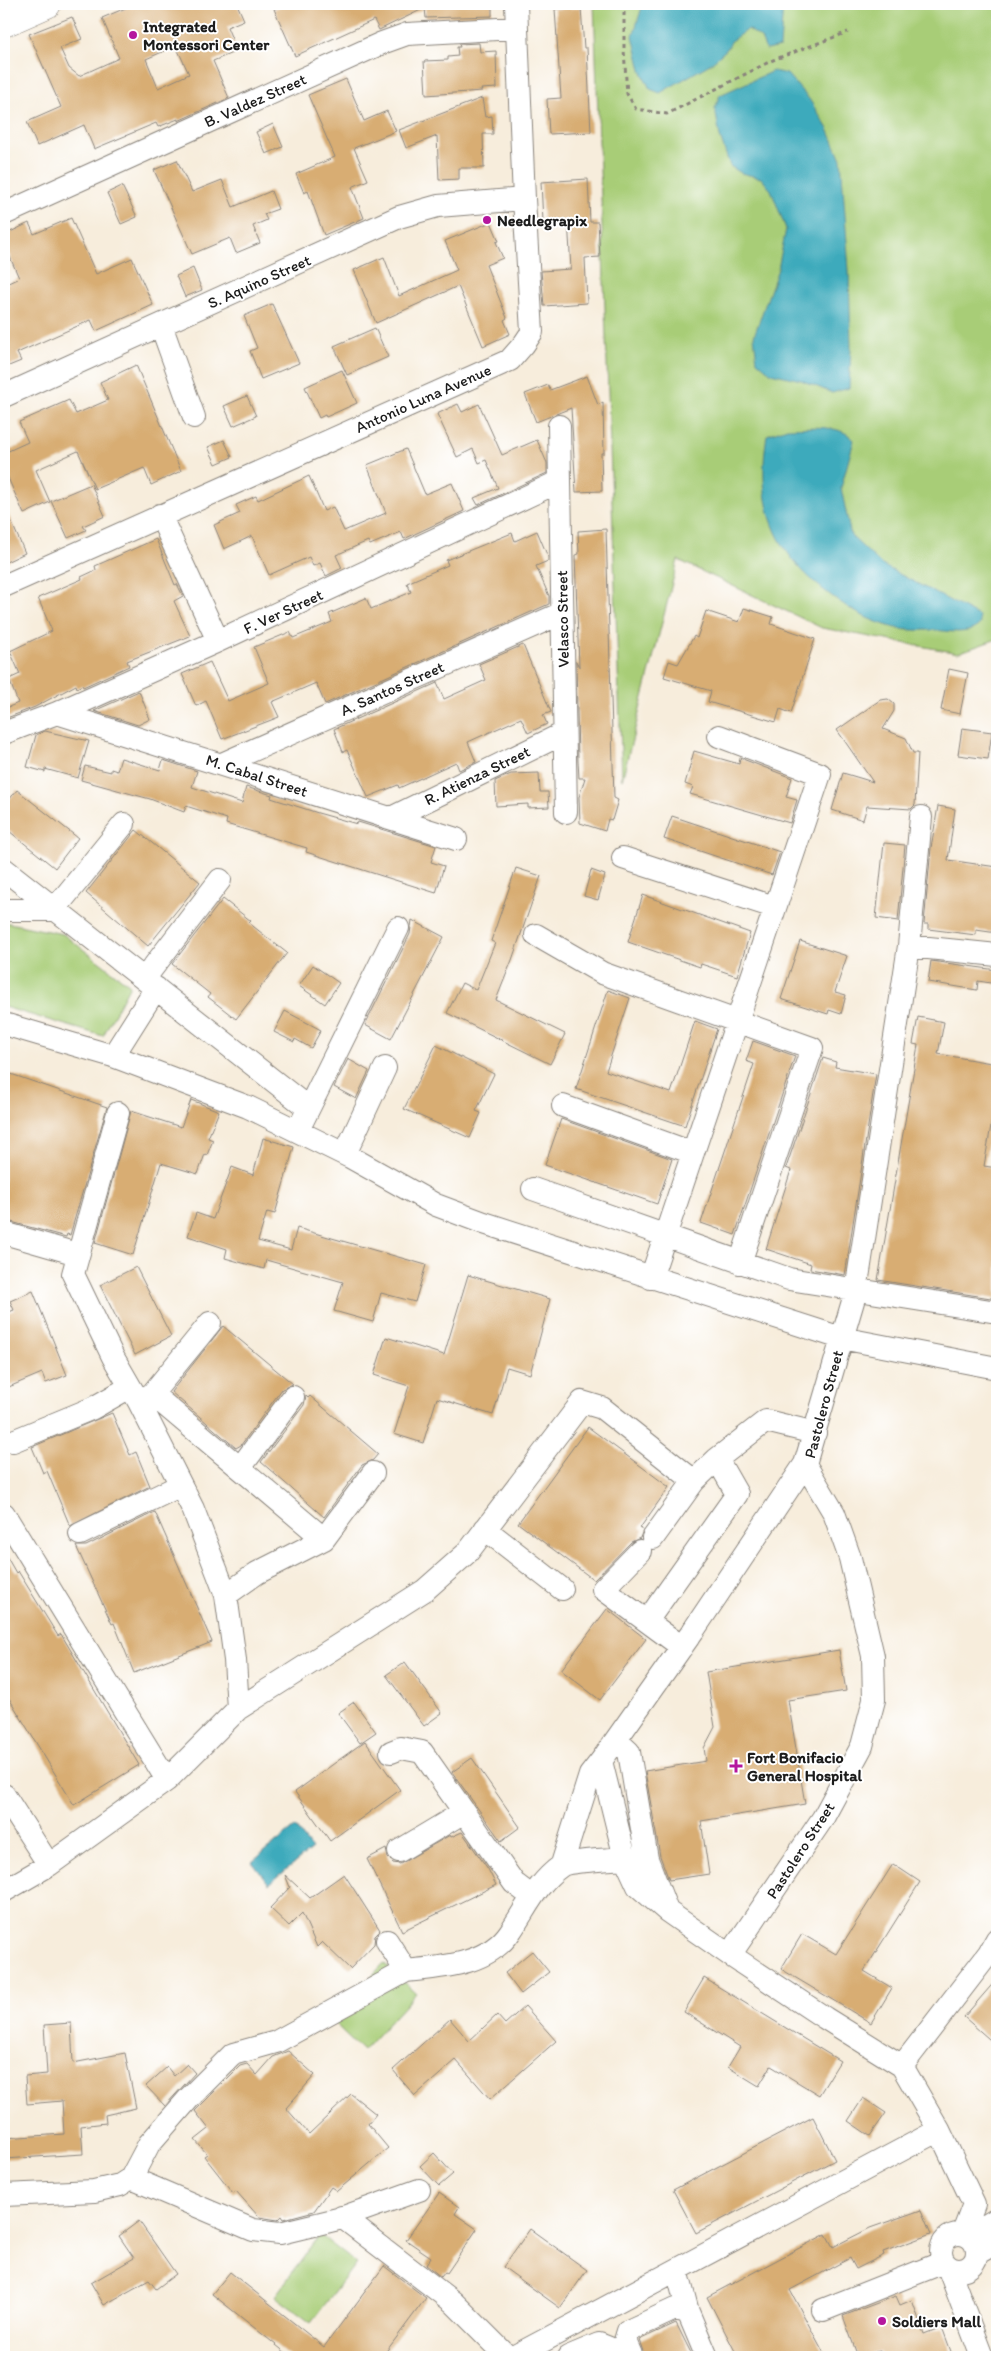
<svg xmlns="http://www.w3.org/2000/svg" width="1001" height="2361" viewBox="0 0 1001 2361" font-family="Itim,sans-serif">
<style>
.green{fill:#a8cd77;stroke:#62744a}
.water{fill:#3daabc;stroke:#2c636c}
.building{fill:#d8ad73;fill-rule:evenodd}
.lines{fill:none;stroke-linecap:round;stroke-linejoin:round}
.minor-casing{stroke:#8a847c;stroke-width:24}
.major-casing{stroke:#8a847c;stroke-width:29}
.path{stroke:#8a847c;stroke-width:3;stroke-dasharray:4 4;stroke-linecap:butt}
.minor{stroke:#fff;stroke-width:22}
.major{stroke:#fff;stroke-width:28}
.poi-dot{fill:#b5179e;stroke:#fff;stroke-width:2}
.labels{text-anchor:middle;stroke-width:4;stroke-linejoin:round;paint-order:stroke}
.poi-label{font-size:16px;font-weight:bold;fill:#1c1c1c;stroke:#fff;text-anchor:start}
.street-label{font-size:16px;fill:#1c1c1c;stroke:#fff}
</style>
<rect width="100%" height="100%" fill="#fff"/>
<filter id="ink" filterUnits="userSpaceOnUse"><feTurbulence type="fractalNoise" baseFrequency=".02" numOctaves="2"/><feDisplacementMap in="SourceGraphic" scale="10" xChannelSelector="R" yChannelSelector="G"/><feConvolveMatrix kernelMatrix="1 2 1 2 8 2 1 2 1" color-interpolation-filters="sRGB"/></filter>
<filter id="wash" filterUnits="userSpaceOnUse"><feTurbulence type="fractalNoise" baseFrequency=".0096" numOctaves="4" result="noise"/><feDisplacementMap in="SourceGraphic" scale="20" xChannelSelector="R" yChannelSelector="G"/><feGaussianBlur stdDeviation="1.12" result="paint"/><feColorMatrix in="noise" values="0 0 0 0 0 0 0 0 0 0 0 0 0 0 0 0 0 1.4 0 .05"/><feComposite in="paint" operator="in"/></filter>
<g filter="url(#wash)">
<rect width="100%" height="100%" fill="#f7eddc"/>
<path class="green" d="M594,4H997V639L958,653L822,628L678,560L622,780Z
M4,922L63,934L130,985L103,1036L4,1007Z
M384,1963L416,1993L363,2051L331,2020Z
M320,2235L356,2263L311,2323L275,2296Z"/>
<path class="water" d="M643,4H783L780,47L766,50L761,38L748,29L732,40L727,49L710,64L660,93L650,89L641,70L633,36Z
M773,71L787,74L809,99L828,129L841,159L849,271L851,348L849,388L832,393L801,380L771,373L757,361L754,336L778,269L786,229L771,190L761,178L741,173L730,166L720,137L715,108L720,95Z
M787,428C807,428 840,423 854,440L841,488L851,536L882,565L979,616L980,624C970,636 948,631 934,630C922,630 907,631 896,628C868,621 852,611 829,594C773,552 756,504 767,435Z
M295,1827L312,1849L269,1884L252,1862Z"/>
<g id="blocks">
<path class="building" d="M135,4H237L244,20L227,27L237,51L213,61L229,98L178,121V119L158,127L156,123L94,149L84,125L37,146L27,122L61,107L29,34L72,17L82,39L60,48L69,68L79,76L119,58L102,18ZM176,46L189,74L158,88L146,59Z
M285,4H492V16L426,18L425,8L379,30L374,20L295,56L274,9Z
M581,8L584,48H587L591,132L549,134L547,99L561,98L555,9Z
M479,43L480,52L496,51L497,88L481,89L482,91L426,95L424,61L448,60V57L458,56L457,47H460L459,44Z
M346,79L364,121L387,111L396,131L354,148L368,180L352,187L364,218L324,235L308,191L304,193L296,174L335,157L308,95Z
M482,98L485,117L492,116L493,134H483L484,168H459V179L439,180L437,136L406,148L399,130Z
M273,124L283,147L266,154L256,132Z
M177,160L192,192L222,180L233,207L271,191L278,209L264,214L267,220L253,226L260,243L236,253L230,238L192,254L154,170Z
M588,179L590,222H598L600,257L585,258L587,303L544,306L541,271L571,269L568,220L543,222L541,182Z
M122,186L137,217L121,224L107,193Z
M71,218L96,274L132,258L153,305L96,331L91,320L17,353L21,361L4,368V285L19,278L4,243V235L29,223L34,234Z
M491,222L499,241L496,242L503,258L486,265L507,318L504,320L510,334L483,346L458,286L376,323L354,270L384,257L399,296L457,270L445,241Z
M193,268L202,290L185,297L176,276Z
M272,304L299,363L261,379L250,351L257,348L244,316Z
M375,328L388,357L347,375L334,346Z
M136,365L181,471L151,485L144,468L95,489L78,451L36,470L50,502L24,514L4,469V453L28,442L19,422L69,400L76,414L108,400L100,382Z
M342,370L357,403L326,417L325,415L319,418L305,387Z
M587,376L598,405L603,402L604,453H601L602,491L576,492L571,408L536,422L525,394L548,385L550,390Z
M247,396L256,416L233,426L224,406Z
M458,404L462,412L479,404L502,455L537,440L547,463V473L478,505L474,498L498,488L486,460L479,463L473,449L457,457L437,414Z
M224,440L232,457L216,464L208,447Z
M406,449L425,494L452,483L464,511L404,539L401,532L370,545L368,541L336,555L342,568L326,576L320,563L313,566L309,557L269,575L252,536L224,549L214,525L240,513L236,505L256,496L258,500L309,476L324,511L333,507L344,531L386,513L367,465Z
M91,484L105,516L83,526L86,530L68,538L51,501Z
M4,505L25,553L4,563Z
M606,529L614,798L618,800L612,820L608,819L605,831L580,823L579,797L585,778H579L578,761L576,661L579,667L575,555L579,554L578,531Z
M537,531L548,557V561L536,566L549,596V604L325,704L316,683L272,702L279,717L222,739L206,701L196,706L182,674L210,662L228,701L269,683L254,647L290,632L293,638L332,622L329,614L366,598L371,609L411,592L407,583L448,565L446,560L512,533L515,541Z
M156,539L175,585L177,584L183,596L174,601L190,636L127,661L129,666L83,687L82,685L77,688L76,685L35,707L4,719V709L18,703L9,679L20,674L10,651L52,631L38,598L82,579L81,577L96,570L95,566Z
M744,608L773,617L771,624L815,639L791,713L780,709L776,722L708,702L711,691L664,677L669,661L678,664L694,636L697,638L706,611L739,622Z
M523,645L551,712L543,715L547,724L528,733L521,718L468,742L476,762L459,770L456,762L399,788L398,785L368,797L347,750L343,752L334,729L437,683L444,699L486,680L479,664Z
M949,669L968,673L960,714L941,710Z
M139,691L150,719L138,725L94,711Z
M888,699L894,704V711L883,729L906,738L913,753H918L915,805L911,809L867,806L863,820L832,810L843,773L873,782L837,730L880,700Z
M962,728L992,732L988,759L958,755Z
M45,731L89,741L78,778L45,769V772L27,767L36,735Z
M694,751L739,764L740,758L792,778L786,797L797,800L790,823L690,794L693,787L685,784Z
M121,758L160,770L163,760L197,771L192,787L242,803L246,787L272,795L271,798L318,813L357,824L358,822L436,846L431,862L444,866L436,893L306,852L307,848L226,824L227,819L186,806L184,812L150,799L81,780L85,766L111,772V769L117,771Z
M539,773L540,792H548L549,807L528,808V804L496,806L495,781L511,774Z
M17,790L78,838L55,868L4,827V806Z
M938,806L955,809L948,860L997,867V933L976,930V935L928,929V924H924L931,848Z
M672,816L780,852L772,875L664,839Z
M136,830L200,882L148,946L86,893Z
M884,843L905,845L898,921L876,918Z
M516,868L541,876L512,960L496,1000L565,1034L550,1064L447,1013L462,983L476,990L495,943L491,941Z
M591,870L605,875L598,900L584,896Z
M643,895L750,933L737,976L701,964L700,967L628,942Z
M223,899L251,921L249,923L287,953L236,1019L208,997L210,994L172,964Z
M412,920L444,937L391,1039L365,1025L410,934Z
M800,941L847,956L835,992L846,995L841,1014L829,1010L828,1014L781,999Z
M931,961L997,970V984L978,981L977,990L928,982Z
M313,965L339,983L325,1004L299,986Z
M608,990L630,998L606,1071L671,1093L695,1021L717,1029L685,1126L576,1089Z
M285,1011L321,1030L311,1048L295,1039L294,1042L274,1032Z
M918,1017L944,1022L938,1054L997,1064V1091L984,1166L997,1168V1299L878,1280L918,1045L913,1044Z
M753,1041L795,1056L735,1235L701,1223L754,1064L746,1061Z
M436,1045L494,1074L476,1111L481,1113L470,1138L404,1109Z
M823,1058L836,1062L835,1067L876,1074L845,1275L810,1269L811,1264L766,1249L791,1170L786,1168Z
M348,1059L369,1071L356,1099L334,1087Z
M8,1073L107,1107L70,1235L67,1234L66,1237L4,1220V1086Z
M191,1100L219,1111L208,1138L213,1140L207,1155L205,1154L198,1174L161,1163L133,1255L95,1243L131,1111L181,1127Z
M561,1119L672,1159L657,1204L545,1165Z
M263,1138L294,1147L275,1214L267,1212L258,1241L291,1250L297,1228L426,1265L415,1302L381,1293L373,1322L334,1311L343,1282L266,1260L264,1269L225,1258L227,1249L188,1236L196,1213L213,1219L232,1167L253,1175Z
M136,1267L171,1336L135,1355L100,1285Z
M468,1275L550,1299L530,1374L507,1367L493,1415L437,1398L423,1443L394,1434L409,1386L374,1375L386,1337L444,1355Z
M33,1291L67,1375L46,1383L42,1373L4,1389V1314L14,1310L10,1301Z
M223,1326L293,1384L282,1389L241,1445L236,1448L171,1392Z
M306,1396L308,1398L310,1396L378,1454L373,1460L362,1465L324,1517L261,1462L304,1405Z
M112,1413L130,1455L136,1452L150,1486L70,1526L47,1471L43,1473L32,1447Z
M588,1427L669,1487L640,1528L643,1530L640,1538L631,1542L594,1580L518,1523Z
M155,1512L212,1642L134,1673L114,1623L112,1624L76,1546H86Z
M4,1552L16,1573L18,1571L58,1636L61,1634L139,1765L74,1805L4,1690Z
M607,1609L646,1639L600,1700L561,1670Z
M839,1650L846,1691L788,1700L805,1804L701,1821L709,1874L669,1880L660,1856L645,1771L706,1761L704,1748L715,1727L706,1672Z
M405,1662L442,1713L424,1726L386,1675Z
M354,1702L376,1732L360,1743L338,1713Z
M365,1741L400,1790L330,1841L295,1792Z
M472,1758L520,1827L501,1841L452,1772Z
M462,1832L488,1869L496,1885L402,1931L367,1859L386,1849L388,1858L393,1863L400,1864L450,1835L451,1837Z
M893,1864L920,1882L864,1971L892,1988L871,2023L781,1969L802,1934L836,1954Z
M344,1874L380,1930L375,1935L374,1944L350,1969L322,1942L317,1947L302,1913L289,1926L270,1908L290,1887L285,1875L310,1898Z
M532,1951L549,1972L521,1994L505,1973Z
M704,1978L840,2061L819,2095L771,2066L759,2086L728,2067L740,2047L684,2012Z
M997,1979V2046L964,2017Z
M525,2006L556,2041L490,2099L456,2060L415,2096L393,2070L450,2019L469,2041L497,2015L505,2024Z
M71,2023L73,2063L125,2053L136,2108L105,2115L106,2123L81,2126L83,2154L4,2159V2138L64,2134L62,2101L27,2104L25,2076L47,2074L44,2025Z
M288,2051L315,2075L286,2108L309,2134L351,2094L376,2114L368,2124L388,2148L337,2191L331,2187L314,2211L284,2219L282,2216L278,2220L259,2217L236,2191L233,2193L204,2156L207,2154L195,2140L209,2129L195,2111L240,2066L247,2064L257,2075L273,2057Z
M187,2064L195,2073L165,2106L146,2086L167,2067L174,2076Z
M863,2098L886,2113L870,2136L848,2121Z
M813,2117L835,2160L696,2233L673,2190Z
M434,2153L453,2174L439,2186L420,2166Z
M439,2193L459,2207L455,2214L477,2229L447,2273L445,2272L441,2277L426,2265L431,2257L406,2240Z
M921,2210L931,2234L883,2252L884,2255L856,2269L850,2258L790,2290L826,2357H738L707,2297L826,2234L833,2247L870,2228Z
M139,2221L176,2274L156,2289L149,2280L104,2305L91,2283L134,2258L119,2236Z
M530,2229L587,2270L560,2308L503,2267Z
M384,2266L426,2298L382,2357H291L212,2294L230,2272L324,2347Z
M896,2296L900,2305L912,2300L924,2334L942,2327L953,2357H883L880,2351L858,2357L843,2316Z
M676,2323L693,2357H645L639,2340Z"/>
</g>
</g>
<g filter="url(#ink)">
<use href="#blocks" fill-opacity="0" stroke="#8a847c" stroke-width="1"/>
<g class="lines">
<g class="minor-casing">
<path id="minor" d="M4,214L382,43L407,34L517,28
M161,325L194,417
M4,396L399,217L438,206L524,199
M559,426L566,812
M160,515L218,641
M4,586L510,360L524,344L532,332L524,199L516,4
M57,713L456,839
M4,733L57,713L218,641L560,481
M222,764L562,613
M391,818L564,733
M623,858L774,907
M4,869L308,1108
M4,910H54L124,824
M536,935L602,973L812,1048L740,1263
M909,946L997,955
M144,979L220,880
M4,1024L113,1056L248,1107L350,1157L436,1205L484,1223L841,1338L997,1368
M113,1056L156,988
M563,1106L693,1153
M302,1122L398,928
M345,1154L385,1068
M533,1189L789,1279L997,1312
M4,1233L77,1254
M651,1278L820,774L719,736
M152,1394L324,1539
M139,1401L152,1394L210,1323
M13,1441L93,1408L130,1387
M805,1464L693,1631L601,1761L625,1858L638,1886L667,1911L730,1955L825,2018L902,2066L939,2130L974,2204L963,2233
M240,1468L293,1397
M4,1514L167,1780
M485,1529L562,1589
M80,1534L181,1485
M653,1538L694,1481L717,1459L766,1421L815,1433
M640,1551L603,1589L682,1647
M226,1595L257,1573L324,1539L373,1473
M647,1621L737,1494L717,1459
M238,1709L425,1590L468,1552L582,1402L602,1408L694,1481
M616,1740L629,1752L647,1859L666,1908
M391,1752L401,1748L422,1752L514,1883L531,1896
M4,1795L49,1865
M399,1851L464,1812
M562,1864L590,1775L601,1761
M4,1891L49,1865L167,1780L238,1709L235,1660L226,1595L193,1509L139,1402L113,1357L73,1274L118,1113
M387,1941L406,1971C442,1967 488,1965 510,1932C526,1909 537,1883 561,1866C568,1861 614,1859 625,1858
M730,1955L823,1818L862,1746L874,1700L873,1656L850,1558L834,1513L805,1464L856,1291L909,946L921,817
M902,2066L989,1953L997,1939
M131,2178L253,2230L280,2233L338,2219L419,2190
M4,2195L94,2191L120,2185L131,2178L149,2144L190,2097L233,2054L276,2042L406,1971
M342,2217L453,2302L508,2357
M941 2252a18 18 0 1 1 36 0a18 18 0 1 1-36 0Z
M969,2236L997,2219
M978,2253L997,2242
M948,2267L982,2357
M677,2270L688,2312L707,2357
M823,2310L944,2262
M513,2357L939,2130
M568,2357L599,2344L609,2348L613,2357
M632,2357L625,2341L628,2331L675,2309L688,2312"/>
</g>
<g class="major-casing">
<path id="major" d="M4,23L47,4"/>
</g>
<path class="path" d="M624,4V50L627,94L636,109L667,114L773,60L848,32"/>
<use href="#minor" class="minor"/>
<use href="#major" class="major"/>
</g>
</g>
<g class="poi-dot">
<circle cx="133" cy="35" r="5"/>
<circle cx="487" cy="220" r="5"/>
<path d="M733.5 1758.5h5v5h5v5h-5v5h-5v-5h-5v-5h5z"/>
<circle cx="882" cy="2321" r="5"/>
</g>
<g class="labels">
<g class="poi-label">
<text x="143" y="32">Integrated<tspan x="143" dy="18">Montessori Center</tspan></text>
<text x="497" y="226">Needlegrapix</text>
<text x="747" y="1763">Fort Bonifacio<tspan x="747" dy="18">General Hospital</tspan></text>
<text x="892" y="2327">Soldiers Mall</text>
</g>
<g class="street-label">
<text transform="translate(255 100) rotate(-24)" y="6">B. Valdez Street</text>
<text transform="translate(259 281) rotate(-24)" y="6">S. Aquino Street</text>
<text transform="translate(423 398) rotate(-24)" y="6">Antonio Luna Avenue</text>
<text transform="translate(283 611) rotate(-25)" y="6">F. Ver Street</text>
<text transform="translate(562 619) rotate(-91)" y="6">Velasco Street</text>
<text transform="translate(392 688) rotate(-24)" y="6">A. Santos Street</text>
<text transform="translate(257 775) rotate(18)" y="6">M. Cabal Street</text>
<text transform="translate(477 775) rotate(-26)" y="6">R. Atienza Street</text>
<text transform="translate(823 1404) rotate(-75)" y="6">Pastolero Street</text>
<text transform="translate(800 1850) rotate(-57)" y="6">Pastolero Street</text>
</g>
</g>
<rect width="1001" height="2361" fill="none" stroke="#fff" stroke-width="20"/>
</svg>
